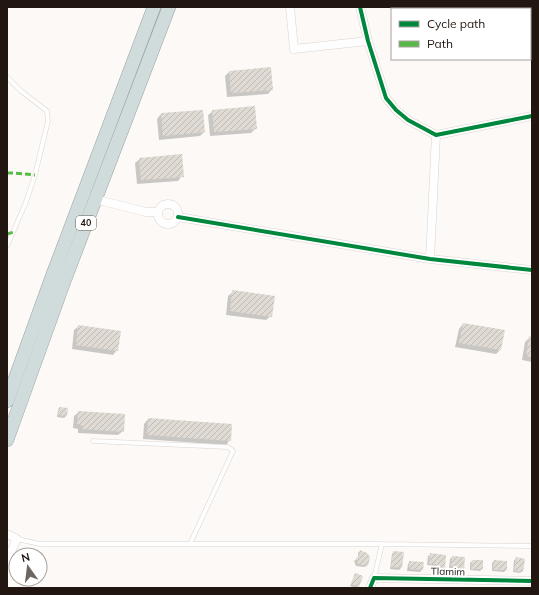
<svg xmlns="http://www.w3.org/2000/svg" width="539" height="595" viewBox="0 0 539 595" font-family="Mulish,sans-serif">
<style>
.shadow{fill:#0003}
.building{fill:url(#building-hatch)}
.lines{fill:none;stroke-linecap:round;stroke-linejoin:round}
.service-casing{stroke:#dad3ce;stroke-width:5}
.minor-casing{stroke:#dad3ce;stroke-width:9}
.trunk-casing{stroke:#96a5a1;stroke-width:14}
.service{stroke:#fffefe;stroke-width:4}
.minor{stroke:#fffefe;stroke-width:8}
.trunk{stroke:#d0dcdb;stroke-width:13}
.quiet{stroke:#58b947;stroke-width:3;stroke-dasharray:6 3;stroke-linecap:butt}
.cycleway-casing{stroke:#fff;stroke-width:6}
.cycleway{stroke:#00873e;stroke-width:4}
.labels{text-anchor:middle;stroke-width:4;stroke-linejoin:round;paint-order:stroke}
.shield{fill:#fff;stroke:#645d58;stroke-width:1}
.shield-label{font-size:9px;font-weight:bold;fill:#221710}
.street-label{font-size:10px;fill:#221710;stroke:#fff}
</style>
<defs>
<pattern id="building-hatch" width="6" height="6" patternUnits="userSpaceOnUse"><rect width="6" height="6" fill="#e0dad4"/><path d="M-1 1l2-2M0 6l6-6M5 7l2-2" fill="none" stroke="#c0bab5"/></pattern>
</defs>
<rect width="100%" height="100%" fill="#fcf9f6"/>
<path class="shadow" d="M229,72L272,89L268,94L227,97L225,76Z
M213,111L256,128L251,133L210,136L208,115Z
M161,114L204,132L200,136L159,140L157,119Z
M140,159L182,176L178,181L137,184L135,163Z
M233,292L271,316L266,320L226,315L228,296Z
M463,324L500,350L496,354L455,347L459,329Z
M79,326L117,350L113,355L72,349L74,330Z
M530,337L532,338V362L522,360L525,342Z
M60,408L66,416L64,418L57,417L58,410Z
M79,412L123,431L118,435L78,433V429L73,428L74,416Z
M148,419L230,440L226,445L143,439L144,424Z
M360,551L367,565L365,567L356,566L354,561L358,558V553Z
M394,552L403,553L401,568L399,570L390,569L392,554Z
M430,555L444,568L442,570L434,569L435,566L427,565L428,556Z
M452,557L463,571L461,573L456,572L457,568H449L450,559Z
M516,559L522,571L520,573L513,572L514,560Z
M472,561L482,569L480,571L470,570V563Z
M494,561L506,570L504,572L492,571V563Z
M410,562L423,563L422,570L420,572L407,571L408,564Z
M355,574L358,586L356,588L350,586Z"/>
<path class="building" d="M271,67L273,90L231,93L229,71Z
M255,106L257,129L214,132L212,110Z
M203,110L205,132L163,136L161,113Z
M182,154L184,177L141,180L139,158Z
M232,290L275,296L272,317L230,311Z
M463,323L505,330L501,350L459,343Z
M78,325L121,331L118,351L76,345Z
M529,336L532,337V357L526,356Z
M59,407L68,408L67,416L58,415Z
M78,411L125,414L124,432L82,429V425L77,424Z
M148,418L232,424L231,441L147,435Z
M360,550L367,553L370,557L368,566L358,564L356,558L359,556Z
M393,551L404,552L402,568L391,567Z
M430,553L446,555L445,569L436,568V564H429Z
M452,556L465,557L464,571H457L458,567L451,566Z
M516,557L525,559L523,572L514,571Z
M472,560H483V569H471Z
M494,560L507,561V570H493Z
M409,561L424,562L423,570L409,569Z
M355,573L363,576L359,587L351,584Z"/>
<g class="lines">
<g class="service-casing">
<path id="service" d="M7,77L21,91L47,111L48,121L35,175L26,202L7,246
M93,441L228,447L233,451L190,544
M17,539L40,544H382L532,546
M374,578L382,544"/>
</g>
<g class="minor-casing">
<path id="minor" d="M290,7L294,49L368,41
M360,7L368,41L386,98L396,110L408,120L436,135L532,116
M95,199L146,212H157
M158 214a10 10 0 1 1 20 0a10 10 0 1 1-20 0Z
M178,217L430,259L532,270
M430,259L436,135
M7,534L17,539L7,560
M370,588L374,578L532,581"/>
</g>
<g class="trunk-casing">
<path id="trunk" d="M7,401L53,274L154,7
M7,440L65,279L169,7"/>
</g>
<use href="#service" class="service"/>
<use href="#minor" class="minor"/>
<use href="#trunk" class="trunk"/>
<path class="quiet" d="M7,173H14L35,175
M7,234L14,232"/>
<g class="cycleway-casing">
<path id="cycleway" d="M360,7L368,41L386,98L396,110L408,120L436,135L532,116
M178,217L430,259L532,270
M370,588L374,578L532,581"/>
</g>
<use href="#cycleway" class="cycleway"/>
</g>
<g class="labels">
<rect class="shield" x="76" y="216" width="20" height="14" rx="3"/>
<g class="shield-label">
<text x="86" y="226">40</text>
</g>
<g class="street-label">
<text transform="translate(448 571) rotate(1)" y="4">Tlamim</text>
</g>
</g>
<rect width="539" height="595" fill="none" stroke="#221710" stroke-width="16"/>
<rect x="391" y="8" width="140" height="52" fill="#ffffff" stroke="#a7a29f"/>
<rect x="399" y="21" width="20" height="6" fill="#00873e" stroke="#a7a29f"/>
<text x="427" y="28" font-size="12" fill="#221710">Cycle path</text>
<rect x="399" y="41" width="20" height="6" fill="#58b947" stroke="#a7a29f"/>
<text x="427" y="48" font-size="12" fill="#221710">Path</text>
<g transform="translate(28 567) rotate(346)"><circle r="19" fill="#ffffff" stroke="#a7a29f"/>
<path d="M0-3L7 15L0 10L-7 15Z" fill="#6e6660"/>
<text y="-6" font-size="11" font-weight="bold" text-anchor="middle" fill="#221710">N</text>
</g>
</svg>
